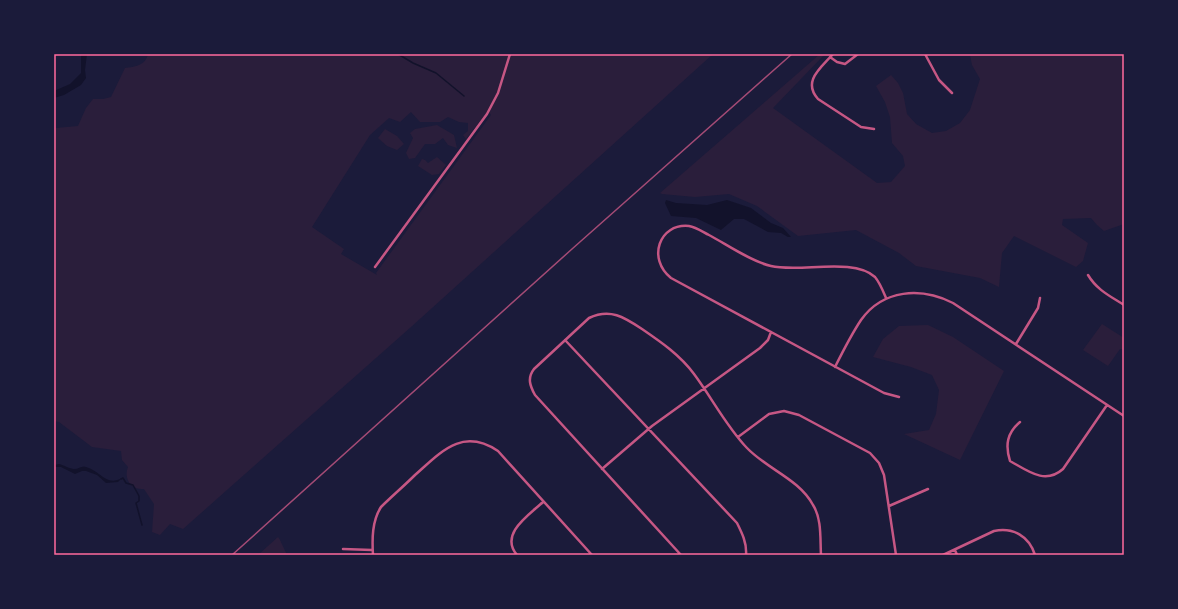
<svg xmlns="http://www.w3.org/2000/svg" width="1178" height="609" viewBox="0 0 1178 609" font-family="'Alegreya Sans',sans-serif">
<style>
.green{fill:#2a1e3b;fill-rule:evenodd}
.water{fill:#12122b}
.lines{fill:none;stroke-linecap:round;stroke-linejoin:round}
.stream{stroke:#12122b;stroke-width:1.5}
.minor{stroke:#c65784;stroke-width:2.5}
.rail{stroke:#a44b75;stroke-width:1.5}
.neatline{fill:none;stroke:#ff6b9d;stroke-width:1.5}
</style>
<rect width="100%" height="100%" fill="#1b1b3a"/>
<path class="green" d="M148,54H713L411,327L183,529L170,524L160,535L152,532L154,504L144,489C141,489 137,489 134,487C127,483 125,474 128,467L122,460L121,451L92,447L59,422L54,421V130L56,128L78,126L86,108L93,99H103L111,97L125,68C135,67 146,65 148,54ZM488,111L491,115L376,273L377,275L341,254L344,249L312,227L370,135L389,118L400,122L411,112L420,122H440L448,117L459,122L468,123V131L463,135L466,139Z
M820,54H825L773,108L877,183L891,182L905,166L903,156L892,143L890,117L885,102L876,86L891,75L898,83L903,93L907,114L916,124L932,133L946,131L960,123L970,110L980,79L972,65L970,55L972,54H1124V224L1104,231L1097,225L1091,218L1063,219L1062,225L1088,243L1083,261L1076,267L1014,236L1002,253L999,287L980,278L916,266L899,253L856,230L798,236L757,206L729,194L695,197L662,194L660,193Z
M437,125L454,135L457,148L448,145L443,138L435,144H425L415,158L409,159L406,153L413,138L410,133L415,129Z
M385,129L397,136L404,144L397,150L387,146L378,138Z
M437,157L446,165L439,174L432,175L418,166L422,159L425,160L428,163Z
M1102,324L1124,338V349H1120L1108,366L1083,350Z
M928,325L953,337L1004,371L960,460L904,434L929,430L936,414L939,390L932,375L911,367L873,357L883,339L899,326Z
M278,537L280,540L287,555H258Z"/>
<path class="water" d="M81,54H87L85,70L86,78L81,85L64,95L54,98V91L70,84L81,73Z
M666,200L676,203L707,205L727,200L751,208L771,223L783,228L791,237H788L781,233L768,232L744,219H734L721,230L696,218L671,216L665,203Z
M59,464C64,465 70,469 74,469C79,469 82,465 86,467C101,471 106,487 122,478L118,482L106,483L97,475L86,471H82L75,474L61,467H54V465Z"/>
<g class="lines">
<path class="stream" d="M398,54L413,63L436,73L464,96
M121,479L123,478L126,483L133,485L139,496V501L136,503L142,525"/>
<path class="minor" d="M833,54C821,68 802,81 818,99L861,127L874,129
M925,54L939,80L952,93
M830,57L837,62L845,64L858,54
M375,267L487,114L498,93L510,54
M1088,275C1097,290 1110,296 1124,305
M886,298C883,291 880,283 875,277C853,257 799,273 771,266C752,262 726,244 709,235C703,232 696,227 689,226C659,223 647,259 671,278L884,393L899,397
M565,340L737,523C742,533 747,543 746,555
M1016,344L1038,308L1040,298
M835,367C843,351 851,335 861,320C883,289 921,287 953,303L1124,416
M1020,422C1007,433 1005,445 1010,461C1028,471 1045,485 1063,469L1107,405
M738,437L769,414L784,411L799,415L870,453L879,463L884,475L896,555
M602,469L652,426L760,348L768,340L771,332
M889,506L928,489
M343,549L372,550
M955,550L957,555
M373,555C372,539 372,521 381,507C392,496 404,486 415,475C441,452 462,427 498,451L592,555
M517,555C499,534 529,515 543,502
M681,555L535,395C530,386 527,378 534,369L589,318C610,308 624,317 642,329C661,342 680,355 694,374C712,398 726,426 747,448C767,469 799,479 813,505C822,519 820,539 821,555
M943,555L994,531C1013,527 1029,536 1035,555"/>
<path class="rail" d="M232,555L572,249L792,54"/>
</g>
<rect width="1178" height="609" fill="none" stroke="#1b1b3a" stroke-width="110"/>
<rect x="55" y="55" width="1068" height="499" class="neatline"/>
</svg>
